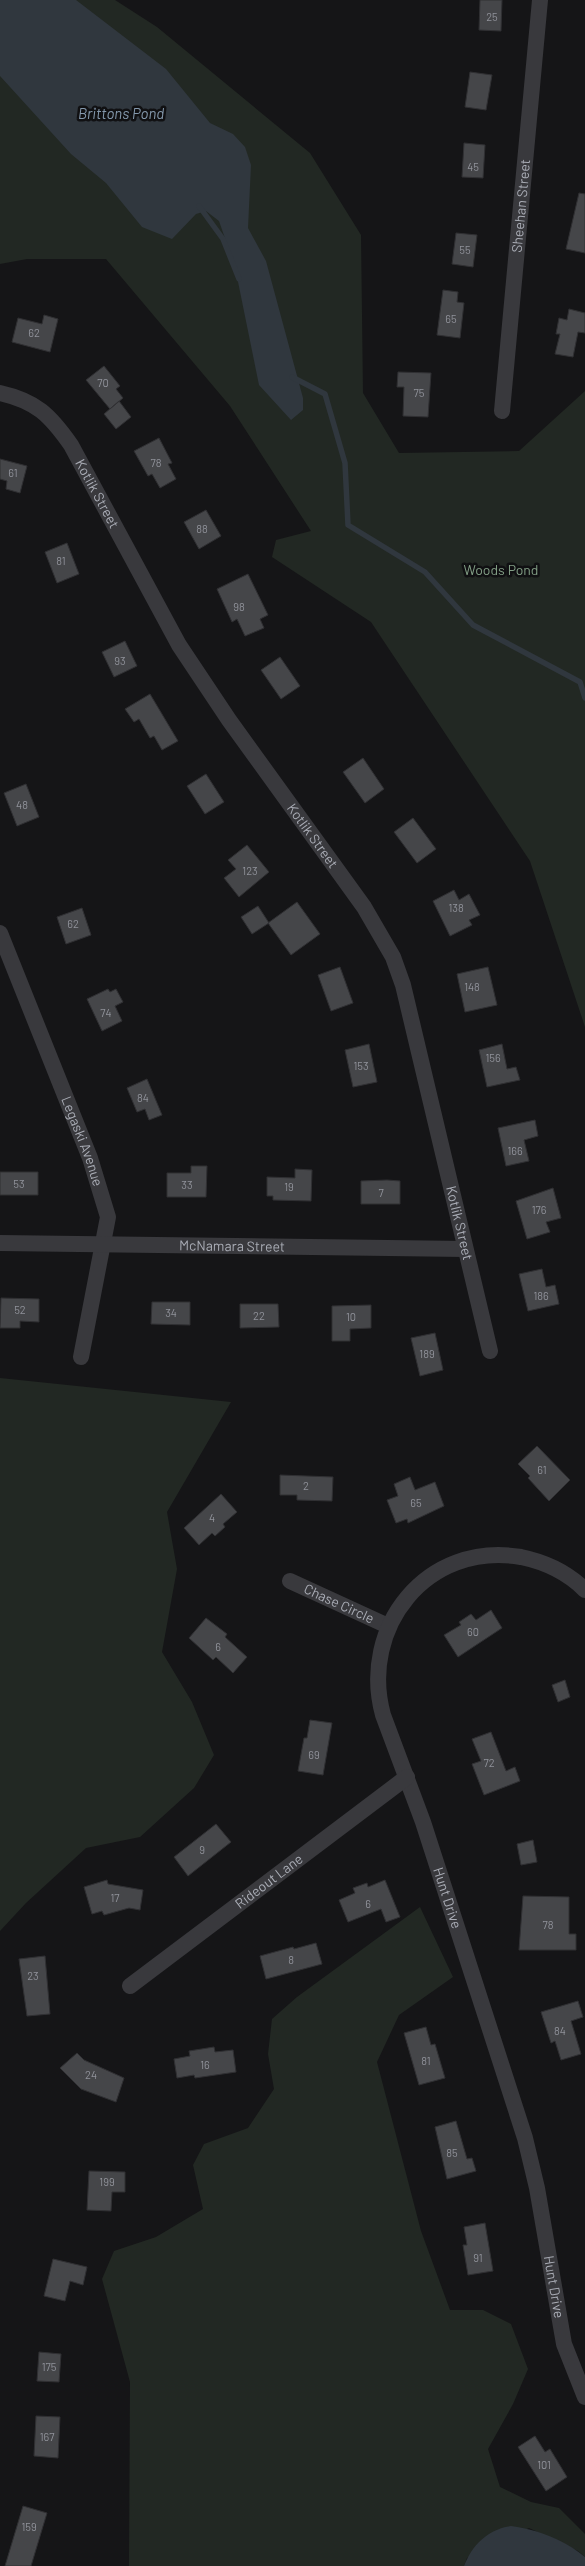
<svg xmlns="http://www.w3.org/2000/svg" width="585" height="2566" viewBox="0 0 585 2566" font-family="Barlow,sans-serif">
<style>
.green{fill:#222823}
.water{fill:#30373e}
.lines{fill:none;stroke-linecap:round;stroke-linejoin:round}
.stream{stroke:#30373e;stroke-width:5.5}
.building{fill:#454649;stroke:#303033}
.street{stroke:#39393d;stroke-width:16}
.labels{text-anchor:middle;stroke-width:5;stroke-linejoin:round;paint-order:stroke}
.number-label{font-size:11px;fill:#90929a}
.street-label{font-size:14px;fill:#a9acb5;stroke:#101012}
.park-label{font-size:14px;fill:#829e85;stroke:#101012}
.water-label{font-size:15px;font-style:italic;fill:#8498ac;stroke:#101012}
</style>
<rect width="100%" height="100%" fill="#151517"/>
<path class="green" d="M0,0H115L157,27L310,153L361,235L363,393L399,453L519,451L585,391V1027L530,861L371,622L272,557L276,540L311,531L230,406L106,259H27L0,264Z
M0,1378L231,1402L167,1512L177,1569L162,1652L192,1702L214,1755L194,1788L140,1837L86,1848L26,1903L0,1931Z
M420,1907L453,1977L399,2015L377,2062L421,2231L450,2310H483L511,2324L528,2369L513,2404L488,2449L500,2487L531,2502L559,2508L585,2534V2557L578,2551L529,2528L467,2558L464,2566H129L130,2382L102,2279L114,2251L156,2237L203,2209L193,2165L204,2144L248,2128L274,2089L268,2054L272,2019L297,1997Z"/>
<path class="water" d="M0,0H76L166,69L210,123L233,134L245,147L251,165L248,228L266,261L303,398V410L291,420L259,385L235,267L219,221L206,211L196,214L172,239L142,227L106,183L71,154L0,76Z
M511,2526C536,2529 565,2540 585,2557V2566H464C472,2545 488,2529 511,2526Z"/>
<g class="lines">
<path class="stream" d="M199,206L223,239L239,279
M292,377L325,394L345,463L348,525L425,572L473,625L580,682L585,698"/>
</g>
<path class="building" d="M480,0H502L501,31L479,30Z
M470,72L492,75L486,110L465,107Z
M464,143L485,145L483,178L462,177Z
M579,193L585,194V253L566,249Z
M456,233L477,235L473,267L452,264Z
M443,290L458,292L457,302L464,303L460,338L437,335Z
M569,309L585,313V333L578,332L573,357L555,354L560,334H556L559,318L567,320Z
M44,315L58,319L50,352L12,342L18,318L42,324Z
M104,366L120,386L116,389L123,398L110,409L86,380Z
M398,372L431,373L428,417L403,416L404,387H397Z
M119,401L131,417L116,429L104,414Z
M159,438L172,463L168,464L176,479L160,488L152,474L148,476L134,451Z
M0,459L27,466L20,493L6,489L7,481L0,479Z
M206,510L221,536L199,549L184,522Z
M67,543L79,574L57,583L45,552Z
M248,574L268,615L260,619L264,628L245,636L237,619L232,622L217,589Z
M125,641L137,666L114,677L102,652Z
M280,657L300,686L281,699L261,670Z
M150,694L178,741L162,750L154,736L150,738L139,719L134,722L125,709Z
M363,758L384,789L365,803L343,772Z
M206,774L224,802L205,814L187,786Z
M26,784L39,817L17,826L4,793Z
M413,818L436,849L417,863L394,832Z
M247,845L269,872L239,897L224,878L236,869L228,860Z
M454,890L459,900L469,894L480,915L469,920L472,925L450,936L433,901Z
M297,902L320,934L291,955L268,923Z
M258,906L269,923L252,934L241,917Z
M82,908L91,935L66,944L57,917Z
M340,967L353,1003L331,1011L318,975Z
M488,967L497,1005L465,1012L457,974Z
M108,989L110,992L116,989L123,1002L115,1006L122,1021L102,1031L87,999Z
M369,1044L377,1082L353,1087L345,1050Z
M502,1044L507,1069L516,1067L520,1080L487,1087L479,1050Z
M147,1079L162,1115L149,1120L145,1109L137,1112L127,1088Z
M535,1120L538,1136L524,1140L529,1161L506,1166L498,1128Z
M191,1166H207L206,1197H167V1173H191Z
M295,1169L312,1170L311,1201L273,1200V1196H267V1177L295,1178Z
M0,1172H38V1195H0Z
M387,1180L400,1181V1204H361V1181Z
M553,1188L561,1218L546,1222L550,1232L527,1239L516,1201Z
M542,1269L546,1287L555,1285L559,1304L528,1311L519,1274Z
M1,1298L39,1299V1322L20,1321V1328H0Z
M152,1302H190V1325L151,1324Z
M240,1304H278L279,1327L240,1328Z
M371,1305V1328L350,1329V1341H332V1306Z
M435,1333L443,1370L420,1376L411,1338Z
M537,1446L570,1480L549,1501L528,1478L530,1476L518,1464Z
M280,1475L333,1477L332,1501L297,1500V1495H280Z
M410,1477L415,1490L435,1482L444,1506L408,1523L407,1519L396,1523L387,1500L398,1496L394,1484Z
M221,1494L237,1512L223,1524L225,1527L215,1536L212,1533L199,1545L184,1528Z
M491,1610L502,1628L458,1657L444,1635L461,1625L459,1622L471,1614L476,1620Z
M206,1618L227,1634L225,1637L247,1657L233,1673L216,1657L213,1660L189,1638Z
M565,1680L570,1697L558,1702L552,1685Z
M310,1720L332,1723L323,1775L298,1771L304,1738H307Z
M491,1732L506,1771L515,1767L520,1781L484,1795L472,1764L481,1761L472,1739Z
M216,1824L231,1842L188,1876L174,1857Z
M533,1840L537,1862L521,1865L517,1844Z
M107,1880L108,1884L143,1890L140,1910L129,1908L104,1915L102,1911L92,1914L84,1887Z
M385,1880L400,1917L386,1922L381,1909L348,1922L339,1900L355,1893L353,1888L367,1883L368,1887Z
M523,1896L569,1897V1934H576V1950H519Z
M316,1943L322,1964L266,1979L260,1956L293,1947L294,1949Z
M45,1956L50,2014L27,2016L19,1959Z
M578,2001L583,2017L571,2021L581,2054L561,2060L555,2041L551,2043L541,2012Z
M426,2027L431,2045L435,2044L445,2078L419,2085L404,2033Z
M214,2047L215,2052L233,2050L236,2072L195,2078L194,2075L177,2078L174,2059L190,2056L189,2051Z
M77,2053L84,2060L124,2078L116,2102L81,2089L60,2068Z
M456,2121L467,2159L472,2158L476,2171L447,2179L435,2127Z
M89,2171L125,2172V2192H112L111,2211L87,2210Z
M485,2223L493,2271L468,2275L463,2245H467L464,2227Z
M53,2259L87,2267L83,2285L70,2281L65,2301L44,2296Z
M39,2352L61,2354L59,2382L37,2381Z
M36,2416L60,2417L58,2458L34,2456Z
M535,2436L545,2452L550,2449L567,2477L546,2491L518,2447Z
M23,2506L47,2513L31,2566H5Z"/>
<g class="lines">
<g class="street">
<path id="s1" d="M0,393C36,401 50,415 71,445L179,645L229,720L364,907L393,957L403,985L490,1351"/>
<path id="s2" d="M502,411L540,0"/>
<path id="s3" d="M0,933L90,1158L108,1217L81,1357"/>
<path id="s4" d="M0,1243L465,1249"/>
<path id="s5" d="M290,1581L388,1626"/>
<path id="s6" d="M585,1590C568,1573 545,1562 521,1557C427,1541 359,1627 383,1715L423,1822L525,2138L537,2188L564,2344L585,2397"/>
<path id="s7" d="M130,1986L407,1777"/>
</g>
</g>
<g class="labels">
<g class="number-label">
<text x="492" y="21">25</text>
<text x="473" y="171">45</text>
<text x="465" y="254">55</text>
<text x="451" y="323">65</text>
<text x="34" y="337">62</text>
<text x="103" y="387">70</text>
<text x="419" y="397">75</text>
<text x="156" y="467">78</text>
<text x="13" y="477">61</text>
<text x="202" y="533">88</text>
<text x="61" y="565">81</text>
<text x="239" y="611">98</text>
<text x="120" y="665">93</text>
<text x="22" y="809">48</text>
<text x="250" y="875">123</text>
<text x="456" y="912">138</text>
<text x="73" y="928">62</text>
<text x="472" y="991">148</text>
<text x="106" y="1017">74</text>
<text x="493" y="1062">156</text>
<text x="361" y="1070">153</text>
<text x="143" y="1102">84</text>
<text x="515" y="1155">166</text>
<text x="19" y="1188">53</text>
<text x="187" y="1189">33</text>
<text x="289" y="1191">19</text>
<text x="381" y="1197">7</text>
<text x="539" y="1214">176</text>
<text x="541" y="1300">186</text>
<text x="20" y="1314">52</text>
<text x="171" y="1317">34</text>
<text x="259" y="1320">22</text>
<text x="351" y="1321">10</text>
<text x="427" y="1358">189</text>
<text x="542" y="1474">61</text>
<text x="306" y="1490">2</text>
<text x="416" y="1507">65</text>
<text x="212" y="1522">4</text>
<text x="473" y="1636">60</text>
<text x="218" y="1651">6</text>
<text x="314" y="1759">69</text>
<text x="489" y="1767">72</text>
<text x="202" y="1854">9</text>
<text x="115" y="1902">17</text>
<text x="368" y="1908">6</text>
<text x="548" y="1929">78</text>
<text x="291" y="1964">8</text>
<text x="33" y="1980">23</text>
<text x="560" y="2035">84</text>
<text x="426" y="2065">81</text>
<text x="205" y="2069">16</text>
<text x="91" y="2079">24</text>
<text x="452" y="2157">85</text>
<text x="107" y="2186">199</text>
<text x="478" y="2262">91</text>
<text x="49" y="2371">175</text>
<text x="47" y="2441">167</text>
<text x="544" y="2469">101</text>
<text x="29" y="2531">159</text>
</g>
<g class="street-label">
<text dy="5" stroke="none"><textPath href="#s2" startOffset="206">Sheehan Street</textPath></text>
<text dy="5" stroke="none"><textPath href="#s1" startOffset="146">Kotlik Street</textPath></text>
<text dy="5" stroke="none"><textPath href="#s1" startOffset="551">Kotlik Street</textPath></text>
<text dy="5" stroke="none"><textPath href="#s3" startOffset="224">Legaski Avenue</textPath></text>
<text dy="5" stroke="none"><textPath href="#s1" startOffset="971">Kotlik Street</textPath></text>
<text dy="5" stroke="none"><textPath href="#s4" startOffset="232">McNamara Street</textPath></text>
<text dy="5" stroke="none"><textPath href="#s5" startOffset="54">Chase Circle</textPath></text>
<text dy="5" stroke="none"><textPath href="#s7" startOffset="174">Rideout Lane</textPath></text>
<text dy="5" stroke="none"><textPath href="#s6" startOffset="518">Hunt Drive</textPath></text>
<text dy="5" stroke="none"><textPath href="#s6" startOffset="922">Hunt Drive</textPath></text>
</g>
<g class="park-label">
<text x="501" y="575">Woods Pond</text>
</g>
<g class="water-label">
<text x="121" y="119">Brittons Pond</text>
</g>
</g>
</svg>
